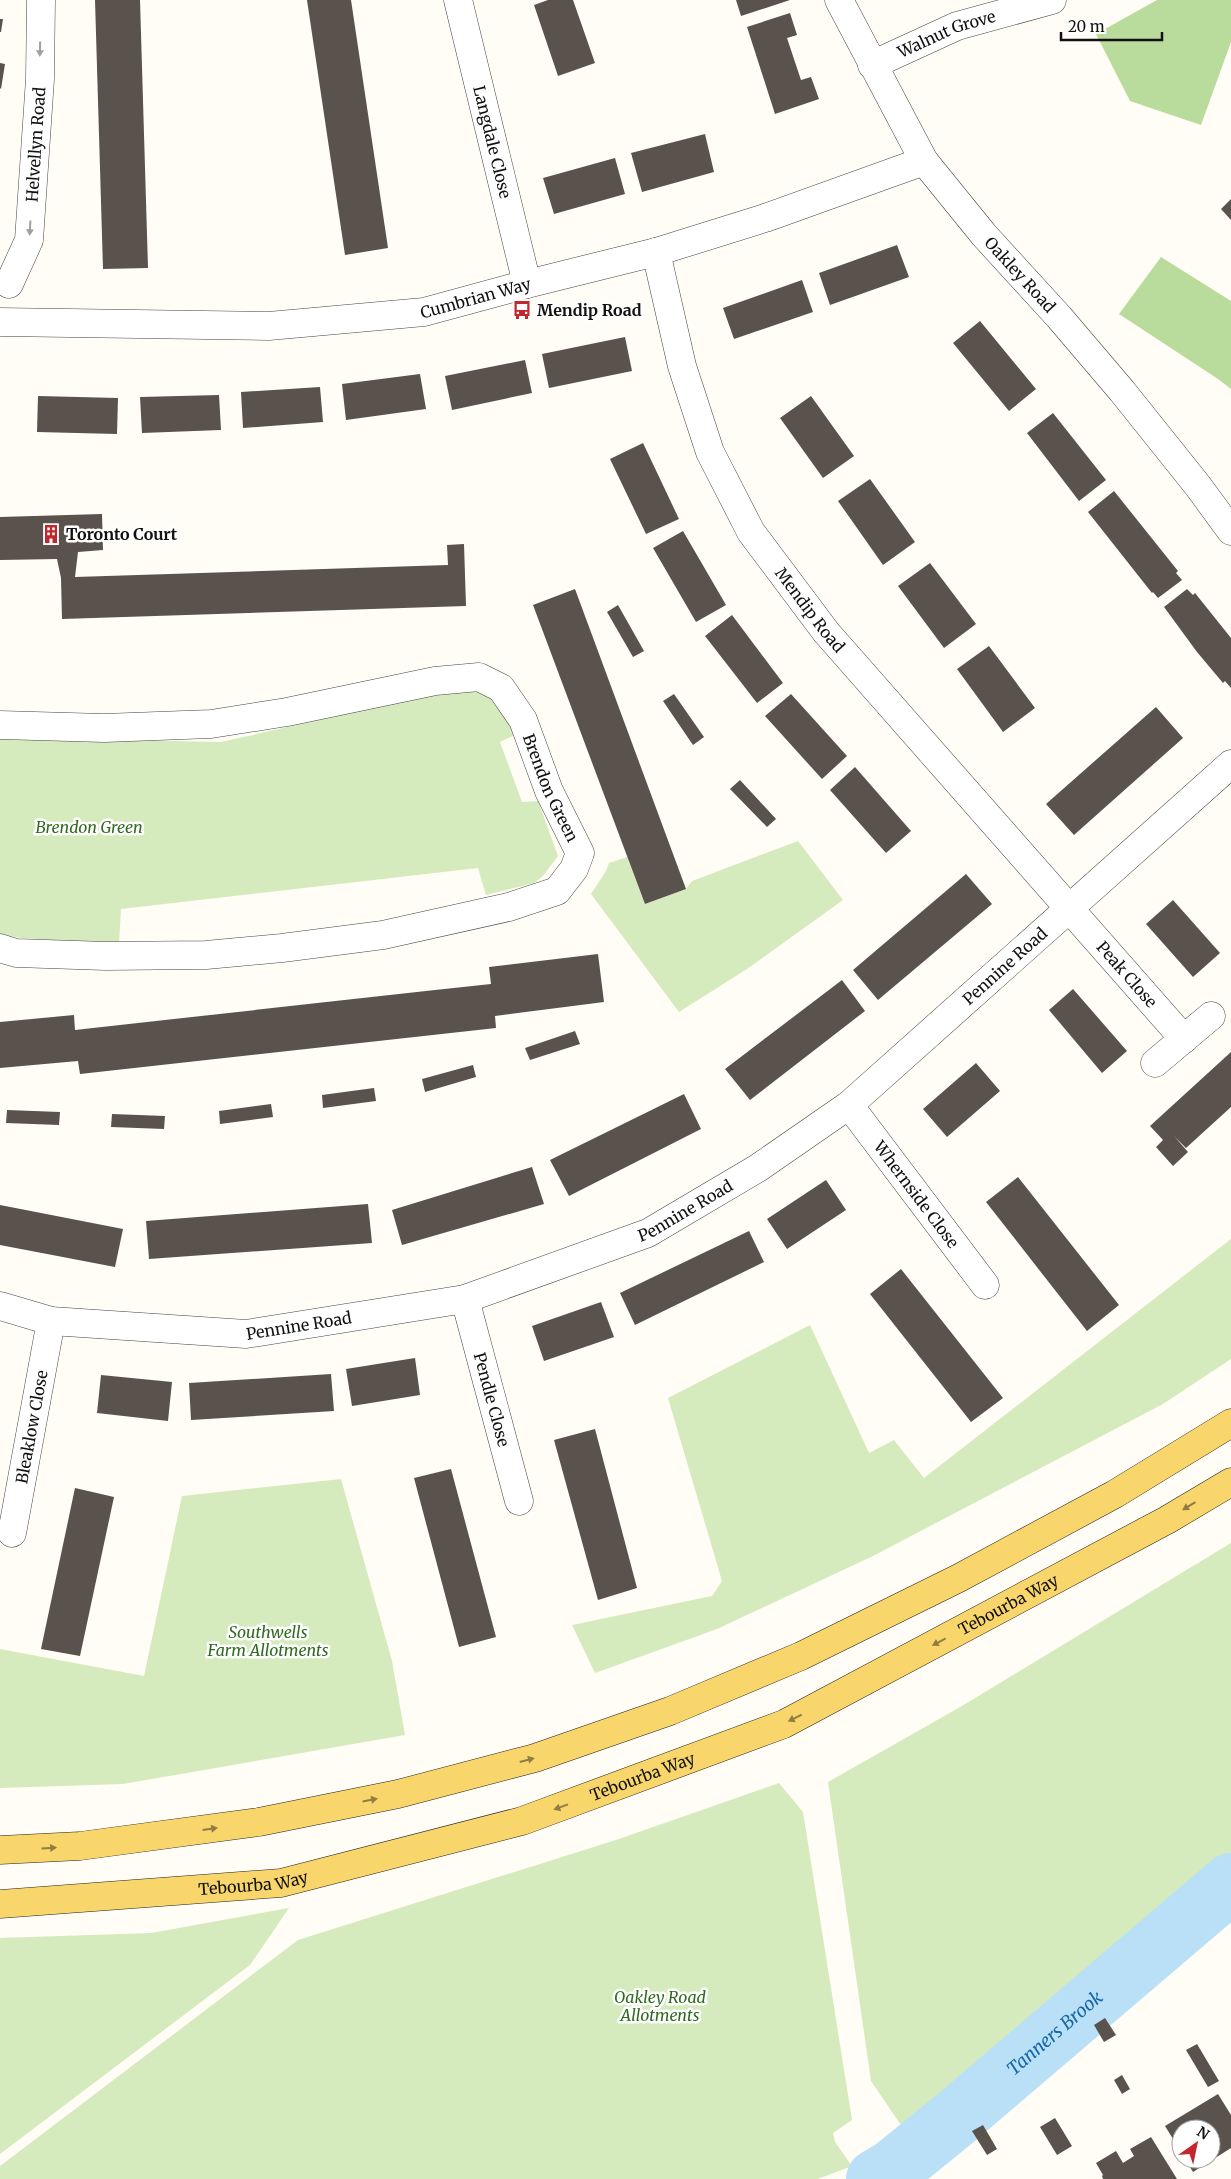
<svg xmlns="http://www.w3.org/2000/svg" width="1231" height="2179" viewBox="0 0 1231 2179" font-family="Merriweather,serif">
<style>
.green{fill:#d5ebbd}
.forest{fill:#b9dc9c}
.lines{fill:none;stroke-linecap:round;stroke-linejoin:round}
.river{stroke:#b9e0f7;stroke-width:60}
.building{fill:#5a524d}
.minor-casing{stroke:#444;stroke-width:29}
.primary-casing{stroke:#222;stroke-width:29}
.minor{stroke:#fff;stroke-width:28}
.primary{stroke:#f9d66b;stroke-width:28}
.oneway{fill:#a0a0a0}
.oneway2{fill:#917d42}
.labels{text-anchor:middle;stroke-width:5;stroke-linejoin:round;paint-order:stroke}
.street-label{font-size:16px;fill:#111;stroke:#fff}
.poi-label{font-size:16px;font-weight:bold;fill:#111;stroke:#fff;text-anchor:start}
.park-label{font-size:16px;font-style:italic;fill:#2f6b1f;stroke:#fff}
.water-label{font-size:18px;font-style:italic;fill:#1768a6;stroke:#fff}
</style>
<rect width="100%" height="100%" fill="#fffdf5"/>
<path class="green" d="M462,688L481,689L496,699L517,734L500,742L522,802L538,801L558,856L543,876L534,883L486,895L478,868L121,909L119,944L21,938L0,934V737L221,742Z
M798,841L843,900L747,969L679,1012L591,894L606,871L609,863L627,857L645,904L686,889L692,881Z
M1231,1239V1359L1163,1404L873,1556L717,1629L595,1673L572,1625L712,1596L722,1581L668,1398L810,1325L869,1453L894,1440L924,1478Z
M341,1479L392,1661L405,1735L123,1784L0,1788V1649L144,1676L182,1496Z
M1231,1543V1869L957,2100L907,2134L871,2081L828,1782L962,1706Z
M779,1783L803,1812L852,2120L833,2133L835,2142L852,2166L818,2179H0V2166L298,1940L619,1839Z
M289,1908L250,1965L0,2154V1938L151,1933Z"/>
<path class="forest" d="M1157,0H1231V42L1201,125L1130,101L1096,34Z
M1161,257L1231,301V389L1218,379L1119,314Z"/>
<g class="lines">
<path class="river" id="s1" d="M876,2179L893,2169L957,2117L1231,1883"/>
</g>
<path class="building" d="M95,0H140L148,268L103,269Z
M307,0H351L388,248L345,255Z
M548,0H573L595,63L558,76L534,5Z
M736,0H790L741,16Z
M790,13L797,35L787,38L801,80L811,77L819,99L775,114L747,27Z
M0,19H3L1,32H0Z
M0,63L5,64L1,89L0,88Z
M705,134L714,172L642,192L631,153Z
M615,158L625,194L554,214L543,178Z
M1231,199V220L1221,209Z
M897,245L909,277L830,305L819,273Z
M802,280L813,312L734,339L723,308Z
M980,321L1036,389L1009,411L953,343Z
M625,337L632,371L549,388L542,354Z
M525,360L532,393L452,410L445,376Z
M420,374L426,409L346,420L342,384Z
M320,387L323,422L243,428L241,392Z
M219,395L221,430L142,433L140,397Z
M38,396L118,398L117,434L37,432Z
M811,396L854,456L823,478L780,418Z
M1053,413L1106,480L1079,501L1027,433Z
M643,443L679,519L646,534L610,459Z
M870,479L915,542L883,565L838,501Z
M1114,491L1178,571L1176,573L1182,580L1158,598L1153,592L1152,593L1088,512Z
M102,514L103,550L78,552L75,577L448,565L447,545L464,544L466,606L62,619L61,578L57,559L0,560V517Z
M683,531L726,605L696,622L653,548Z
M930,563L976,624L944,648L898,586Z
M575,589L686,889L645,904L533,605Z
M1187,589L1193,595L1195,593L1231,638V688L1225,681L1223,683L1197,652L1164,607Z
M618,605L644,651L633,657L607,612Z
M732,615L783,683L757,703L705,636Z
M989,646L1035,708L1003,732L957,669Z
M674,694L704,737L693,745L663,701Z
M791,694L847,756L822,779L765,716Z
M1156,707L1183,738L1074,835L1046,804Z
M855,767L911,831L886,853L830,790Z
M740,780L776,819L767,827L730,789Z
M966,874L992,904L878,1000L853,970Z
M1173,900L1220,953L1193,977L1146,924Z
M598,954L604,1002L495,1016L496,1028L80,1074L78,1061L0,1068V1022L74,1015L75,1030L435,990L491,984L489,967Z
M842,980L865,1011L750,1100L725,1069Z
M1073,989L1127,1051L1102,1073L1049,1010Z
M575,1031L580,1044L530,1060L525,1048Z
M1231,1052V1107L1186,1148L1174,1136L1188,1152L1173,1166L1156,1147L1163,1140L1150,1126Z
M976,1063L1000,1091L947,1137L923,1109Z
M473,1065L476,1077L425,1092L422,1079Z
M374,1088L376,1101L323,1108L322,1095Z
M684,1094L701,1129L569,1196L550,1160Z
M271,1104L273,1117L220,1124L219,1111Z
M7,1110L60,1112L59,1125L6,1123Z
M112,1114L165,1116L164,1129L111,1127Z
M532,1167L544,1204L402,1245L392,1210Z
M1018,1177L1119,1305L1087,1331L986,1202Z
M826,1180L846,1210L787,1249L767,1219Z
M368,1204L372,1243L149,1259L146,1221Z
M0,1205L123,1229L115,1267L0,1245Z
M749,1231L764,1262L635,1325L620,1293Z
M901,1269L1003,1398L971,1422L870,1294Z
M601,1302L614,1337L544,1361L532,1326Z
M415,1358L420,1395L352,1406L346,1369Z
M331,1374L334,1411L191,1420L189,1383Z
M101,1375L172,1382L168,1421L97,1413Z
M595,1429L637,1588L598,1600L554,1440Z
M451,1469L496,1637L459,1647L414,1478Z
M75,1488L114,1497L80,1656L41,1649Z
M1105,2018L1116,2035L1104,2042L1094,2025Z
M1197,2044L1219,2081L1208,2087L1186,2050Z
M1122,2075L1130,2089L1122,2094L1114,2080Z
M1218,2094L1231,2115V2148L1193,2172L1185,2159H1211V2129H1181V2152L1165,2126Z
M1055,2118L1072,2146L1057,2155L1040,2127Z
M983,2125L997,2149L987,2155L972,2131Z
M1151,2137L1177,2179H1103L1102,2176L1103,2175L1096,2163L1116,2151L1123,2163L1134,2156L1130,2149Z"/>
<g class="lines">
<g class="minor-casing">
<g id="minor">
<path id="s2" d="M458,0L527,284"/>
<path id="s3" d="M839,0L924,161L984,235L1059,317L1122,391L1198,486L1231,531"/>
<path id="s4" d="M872,65L957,26L1052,0"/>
<path id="s5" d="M656,252L682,366L710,452L751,532L826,632L1184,1039"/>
<path id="s6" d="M9,284L29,240L40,79L41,0"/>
<path id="s7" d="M0,322L269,326L424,312L527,284L656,252L765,218L924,161"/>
<path id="s8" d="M0,725L104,728L211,724L287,712L435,681L479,677L501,688L523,720L549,791L580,853L574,869L557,891L509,907L383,935L282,948L206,955L106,956L16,953L0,948"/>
<path d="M1155,1063L1211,1016"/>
<path id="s9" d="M849,1105L985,1285"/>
<path id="s10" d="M465,1299L519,1501"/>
<path id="s11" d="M0,1306L51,1321L246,1334L465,1299L648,1233L758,1168L849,1105L1231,764"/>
<path id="s12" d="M12,1533L51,1321"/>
</g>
</g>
<g class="primary-casing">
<g id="primary">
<path d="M0,1850L80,1846L259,1822L398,1794L535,1758L670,1711L801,1656L959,1578L1115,1494L1231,1423"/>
<path id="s13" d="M0,1904L281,1883L522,1821L784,1724L1167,1520L1231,1482"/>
</g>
</g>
<use href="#minor" class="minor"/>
<use href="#primary" class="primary"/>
</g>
<defs><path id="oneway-solid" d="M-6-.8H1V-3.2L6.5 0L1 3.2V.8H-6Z" transform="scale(1.25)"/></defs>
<g class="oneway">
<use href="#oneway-solid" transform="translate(40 49) rotate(91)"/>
<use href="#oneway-solid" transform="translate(30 228) rotate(93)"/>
</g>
<g class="oneway2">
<use href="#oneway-solid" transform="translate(1189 1506) rotate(149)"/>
<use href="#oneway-solid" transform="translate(939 1642) rotate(152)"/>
<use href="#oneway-solid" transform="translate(795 1718) rotate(154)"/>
<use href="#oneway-solid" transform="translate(527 1760) rotate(-15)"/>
<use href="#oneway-solid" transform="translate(370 1800) rotate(-11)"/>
<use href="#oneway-solid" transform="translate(561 1807) rotate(160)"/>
<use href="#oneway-solid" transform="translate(210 1829) rotate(-8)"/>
<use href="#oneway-solid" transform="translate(49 1848) rotate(-3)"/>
</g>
<defs>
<g id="bus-bare" transform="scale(1.5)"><path d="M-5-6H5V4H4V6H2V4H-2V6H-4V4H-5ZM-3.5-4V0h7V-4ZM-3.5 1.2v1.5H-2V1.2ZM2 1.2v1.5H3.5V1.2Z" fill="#c4262e" stroke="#fff" stroke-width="2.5" paint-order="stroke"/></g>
<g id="building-bare" transform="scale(1.5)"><path d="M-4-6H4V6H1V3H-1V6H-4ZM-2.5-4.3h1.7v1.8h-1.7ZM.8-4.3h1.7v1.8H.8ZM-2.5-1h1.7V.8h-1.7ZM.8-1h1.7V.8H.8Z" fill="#c4262e" stroke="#fff" stroke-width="2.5" paint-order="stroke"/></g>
</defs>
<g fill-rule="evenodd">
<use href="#bus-bare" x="522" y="310"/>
<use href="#building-bare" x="51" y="534"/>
</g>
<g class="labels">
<g class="street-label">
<text dy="6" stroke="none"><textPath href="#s4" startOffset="81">Walnut Grove</textPath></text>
<text dy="6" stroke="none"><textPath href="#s2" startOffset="146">Langdale Close</textPath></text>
<text dy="6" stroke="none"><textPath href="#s6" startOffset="144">Helvellyn Road</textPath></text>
<text dy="6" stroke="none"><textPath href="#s3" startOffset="331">Oakley Road</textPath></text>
<text dy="6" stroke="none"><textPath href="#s7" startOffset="478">Cumbrian Way</textPath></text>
<text dy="6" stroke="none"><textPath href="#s5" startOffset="395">Mendip Road</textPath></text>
<text dy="6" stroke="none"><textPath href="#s8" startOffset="620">Brendon Green</textPath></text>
<text dy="6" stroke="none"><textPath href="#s11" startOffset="1112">Pennine Road</textPath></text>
<text dy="6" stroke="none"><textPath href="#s5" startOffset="878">Peak Close</textPath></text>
<text dy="6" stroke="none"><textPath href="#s9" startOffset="112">Whernside Close</textPath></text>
<text dy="6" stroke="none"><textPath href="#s11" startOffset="708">Pennine Road</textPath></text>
<text dy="6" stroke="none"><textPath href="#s11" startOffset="302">Pennine Road</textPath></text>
<text dy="6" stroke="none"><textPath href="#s10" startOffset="104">Pendle Close</textPath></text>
<text dy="6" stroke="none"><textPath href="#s12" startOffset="108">Bleaklow Close</textPath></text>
<text dy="6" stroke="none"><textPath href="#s13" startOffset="1064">Tebourba Way</textPath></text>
<text dy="6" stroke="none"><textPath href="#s13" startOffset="659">Tebourba Way</textPath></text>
<text dy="6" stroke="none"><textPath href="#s13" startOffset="254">Tebourba Way</textPath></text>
</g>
<g class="poi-label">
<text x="537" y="316">Mendip Road</text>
<text x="66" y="540">Toronto Court</text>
</g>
<g class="park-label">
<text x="89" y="833">Brendon Green</text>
<text x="268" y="1638">Southwells<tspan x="268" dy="18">Farm Allotments</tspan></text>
<text x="660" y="2003">Oakley Road<tspan x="660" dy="18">Allotments</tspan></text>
</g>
<g class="water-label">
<text dy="6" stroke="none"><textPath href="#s1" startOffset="231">Tanners Brook</textPath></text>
</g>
</g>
<g transform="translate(1196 2144) rotate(33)"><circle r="24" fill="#ffffff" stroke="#a0a0a0"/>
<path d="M0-4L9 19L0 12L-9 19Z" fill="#c4262e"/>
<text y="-8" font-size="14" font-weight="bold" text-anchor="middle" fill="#111111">N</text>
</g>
<path d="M1061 32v8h101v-8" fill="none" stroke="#111111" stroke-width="2.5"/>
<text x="1068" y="32" font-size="15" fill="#111111" stroke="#ffffff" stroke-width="4" paint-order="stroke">20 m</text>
</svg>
